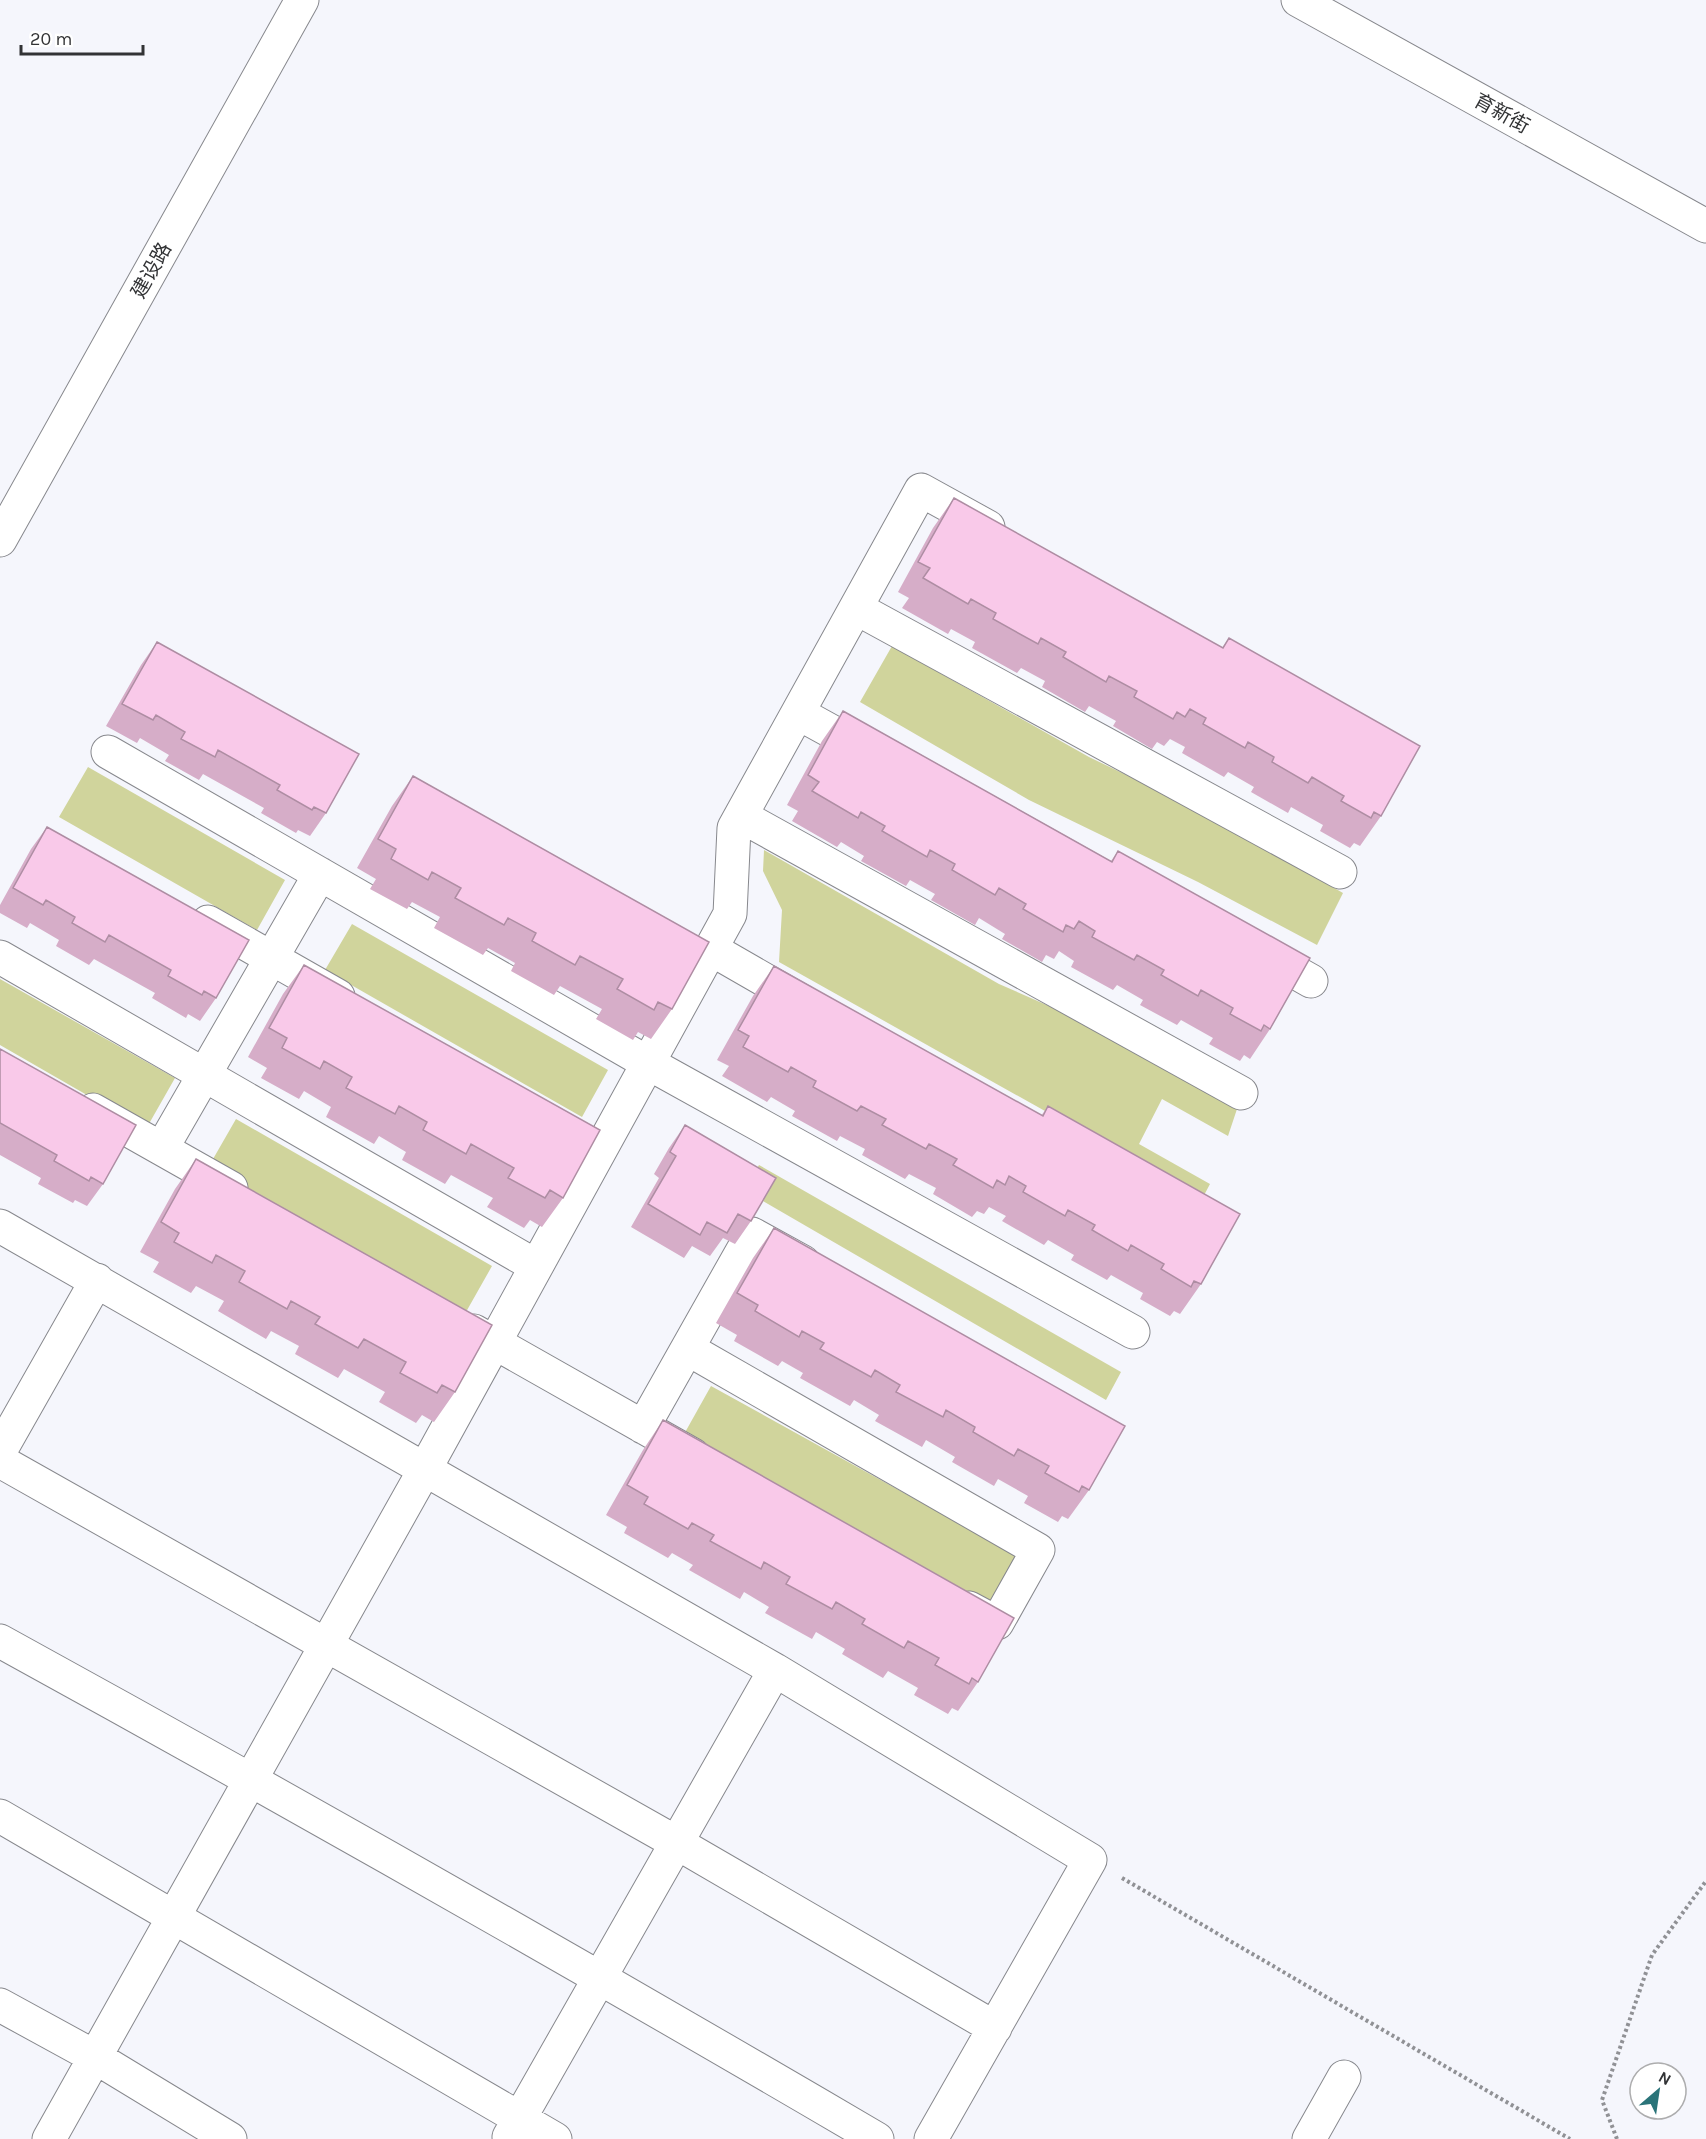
<svg xmlns="http://www.w3.org/2000/svg" width="1706" height="2139" viewBox="0 0 1706 2139" font-family="Karla,'Noto Sans SC',sans-serif">
<style>
.green{fill:#d0d49c}
.lines{fill:none;stroke-linecap:round;stroke-linejoin:round}
.minor-casing{stroke:#87888d;stroke-width:35}
.path{stroke:#909195;stroke-width:4;stroke-dasharray:3 3;stroke-linecap:butt}
.minor{stroke:#fff;stroke-width:33}
.wall{fill:#d6adc8}
.building{fill:#f9c9e9;stroke:#ae8da3;stroke-width:1.5}
.labels{text-anchor:middle;stroke-width:4.5;stroke-linejoin:round;paint-order:stroke}
.street-label{font-size:20px;fill:#323335;stroke:#fff}
</style>
<rect width="100%" height="100%" fill="#f5f6fc"/>
<path class="green" d="M892,646L1089,757L1195,808L1343,893L1317,945L1198,882L1029,800L860,702Z
M88,767L285,880L257,930L59,817Z
M764,850L999,984L1074,1017L1237,1109L1228,1136L1162,1099L1139,1144L1210,1184L1202,1199L779,962L782,910L763,871Z
M352,924L608,1070L582,1117L325,970Z
M0,979L175,1078L146,1129L0,1045Z
M236,1119L492,1266L466,1312L209,1166Z
M759,1165L1121,1372L1106,1400L744,1190Z
M711,1386L1018,1556L990,1605L683,1436Z"/>
<g class="lines">
<g class="minor-casing">
<path id="minor" d="M1298,0L1706,226
M0,540L302,0
M856,608L1340,872
M798,713L867,751
M108,752L648,1063L1133,1332
M741,816L1241,1093
M208,922L338,996
M711,949L803,1002
M1263,954L1311,981
M0,957L536,1266
M93,1110L231,1188
M162,1148L320,874
M0,1226L775,1670L1090,1860L931,2139
M474,1331L693,1455
M688,1349L1038,1550L997,1623L969,1608
M643,1427L752,1234L803,1262
M0,1451L97,1280
M0,1461L677,1843L995,2028
M0,1641C295,1803 587,1969 877,2139
M0,1816L555,2139
M0,2005L95,2057L230,2139
M509,2137L775,1670
M49,2139L425,1469L730,914L734,828L921,490L988,527
M1309,2139L1344,2077"/>
</g>
<path class="path" d="M1122,1878L1570,2139
M1617,2139L1602,2100L1652,1955L1706,1881"/>
<use href="#minor" class="minor"/>
</g>
<path class="wall" d="M954,498L1222,648L1229,638L1381,816L1360,846L1354,843L1350,848L1320,831L1323,825L1291,807L1288,813L1251,792L1254,787L1228,772L1224,777L1182,753L1185,747L1170,739L1164,746L1157,742L1152,749L1113,726L1116,721L1089,706L1085,712L1042,687L1045,681L1021,668L1017,673L972,648L975,642L951,629L948,634L902,608L909,598L898,592L933,528Z
M157,642L326,813L310,836L298,830L296,833L261,813L264,808L203,774L199,780L165,761L169,755L140,738L137,743L106,726L141,665Z
M843,711L1111,861L1118,851L1270,1029L1250,1059L1244,1055L1240,1061L1209,1044L1213,1038L1181,1020L1177,1025L1140,1005L1143,1000L1117,985L1113,990L1071,967L1074,961L1059,951L1054,959L1046,955L1042,962L1002,939L1005,934L979,918L975,925L931,900L935,894L910,880L906,886L861,861L864,856L841,842L837,847L792,821L798,811L787,805L822,741Z
M413,776L672,1009L651,1039L638,1032L633,1040L596,1019L602,1009L560,986L554,995L511,971L515,963L488,948L483,955L434,928L440,917L412,902L407,909L370,889L376,879L357,868L392,806Z
M47,827L216,998L200,1021L188,1014L186,1018L152,998L155,993L94,959L89,965L56,946L59,940L30,923L27,928L0,913V905L31,849Z
M304,965L563,1198L542,1227L530,1220L524,1228L487,1207L493,1198L451,1175L445,1184L402,1160L406,1152L379,1136L374,1144L326,1117L331,1107L304,1091L299,1099L261,1078L267,1068L248,1057L283,994Z
M774,966L1041,1116L1048,1106L1201,1284L1180,1314L1174,1311L1170,1316L1140,1299L1143,1293L1111,1275L1107,1280L1071,1260L1074,1255L1048,1240L1044,1245L1002,1221L1006,1216L989,1207L984,1214L977,1211L972,1217L933,1194L936,1188L909,1174L905,1179L862,1155L865,1149L840,1136L837,1141L792,1116L795,1111L771,1097L767,1102L722,1076L729,1066L717,1060L753,996Z
M0,1049L103,1184L87,1206L75,1200L73,1203L38,1184L41,1178L0,1155Z
M685,1125L751,1221L735,1244L723,1238L710,1256L692,1246L684,1258L631,1227L659,1178L654,1174L669,1148Z
M196,1159L455,1392L434,1422L422,1415L416,1423L379,1402L385,1392L344,1369L338,1378L295,1354L299,1346L271,1331L266,1339L218,1311L224,1301L196,1286L191,1293L153,1272L159,1262L140,1252L175,1189Z
M774,1228L1089,1490L1068,1519L1062,1516L1058,1522L1024,1503L1028,1496L998,1479L994,1486L952,1462L955,1457L926,1440L922,1447L875,1421L879,1415L854,1400L850,1406L800,1378L803,1373L782,1361L778,1366L734,1341L737,1335L716,1323L753,1258Z
M663,1420L978,1682L958,1711L952,1708L948,1714L914,1695L918,1688L888,1671L883,1678L842,1654L845,1649L816,1632L812,1639L765,1613L769,1607L744,1592L740,1599L689,1570L693,1565L672,1553L668,1558L624,1533L627,1527L606,1515L643,1450Z"/>
<path class="building" d="M954,498L1223,648L1229,638L1420,746L1381,816L1374,812L1371,818L1341,801L1344,796L1312,777L1308,783L1272,762L1274,757L1248,742L1245,748L1203,724L1206,718L1190,709L1185,717L1177,712L1173,719L1134,697L1137,691L1109,676L1106,682L1063,657L1066,652L1041,638L1038,644L993,619L996,613L971,599L968,604L923,578L930,568L918,562Z
M157,642L359,754L326,813L314,807L312,810L277,790L280,785L218,750L215,757L181,739L185,732L156,715L153,720L122,704Z
M843,711L1112,862L1118,851L1310,958L1270,1029L1264,1025L1261,1031L1230,1014L1233,1008L1201,990L1198,996L1161,975L1164,970L1137,955L1134,960L1092,937L1095,931L1079,921L1074,929L1066,925L1063,932L1023,909L1026,904L999,888L995,895L952,870L955,864L930,850L927,857L882,831L885,826L861,812L858,818L812,791L819,782L808,775Z
M413,776L709,942L672,1009L658,1002L654,1010L617,989L623,979L580,956L575,965L532,941L536,933L508,918L504,925L455,898L461,888L432,872L428,880L391,859L396,849L378,839Z
M47,827L249,940L216,998L204,991L202,995L168,976L171,970L109,935L105,942L72,923L75,917L46,900L43,905L13,888Z
M304,965L600,1130L563,1198L550,1190L545,1198L508,1178L514,1168L471,1144L466,1154L423,1130L427,1122L399,1106L395,1114L346,1088L352,1077L324,1061L320,1069L282,1048L287,1038L269,1028Z
M774,966L1043,1116L1048,1106L1240,1214L1201,1284L1194,1281L1191,1287L1161,1269L1164,1264L1131,1245L1128,1251L1092,1230L1095,1225L1068,1210L1065,1216L1023,1192L1026,1186L1009,1176L1005,1185L997,1180L993,1188L953,1165L957,1159L929,1144L926,1149L882,1125L886,1119L861,1106L857,1111L813,1087L816,1081L791,1067L788,1072L743,1047L749,1036L738,1030Z
M0,1049L136,1125L103,1184L91,1177L89,1181L54,1161L57,1155L0,1123Z
M685,1125L776,1178L751,1221L738,1214L727,1233L707,1222L700,1235L648,1204L676,1156L670,1152Z
M196,1159L492,1325L455,1392L442,1385L437,1393L400,1373L406,1362L364,1339L358,1348L315,1324L320,1317L291,1301L287,1309L239,1282L245,1271L216,1255L212,1263L174,1242L179,1233L161,1222Z
M774,1228L1125,1426L1089,1490L1082,1486L1079,1492L1045,1473L1049,1466L1018,1449L1014,1456L973,1432L975,1427L946,1410L943,1417L896,1392L900,1385L875,1370L871,1377L820,1349L824,1343L802,1331L799,1337L755,1311L758,1305L737,1293Z
M663,1420L1014,1618L978,1682L972,1678L969,1684L935,1665L939,1658L908,1641L904,1648L862,1624L865,1619L836,1602L832,1609L786,1584L790,1577L764,1562L761,1569L710,1541L714,1535L692,1523L688,1529L644,1504L648,1497L627,1485Z"/>
<g class="labels">
<g class="street-label">
<text transform="translate(1502 113) rotate(29)" y="7">育新街</text>
<text transform="translate(151 270) rotate(-61)" y="7">建设路</text>
</g>
</g>
<g transform="translate(1658 2091) rotate(29)"><circle r="28" fill="#ffffff" stroke="#adadae" stroke-width="1.5"/>
<path d="M0-4.5L10 22L0 15L-10 22Z" fill="#2a7479"/>
<text y="-9" font-size="16" font-weight="bold" text-anchor="middle" fill="#323335">N</text>
</g>
<path d="M21 45v9h122v-9" fill="none" stroke="#323335" stroke-width="3"/>
<text x="30" y="45" font-size="18" fill="#323335" stroke="#ffffff" stroke-width="4.5" paint-order="stroke">20 m</text>
</svg>
